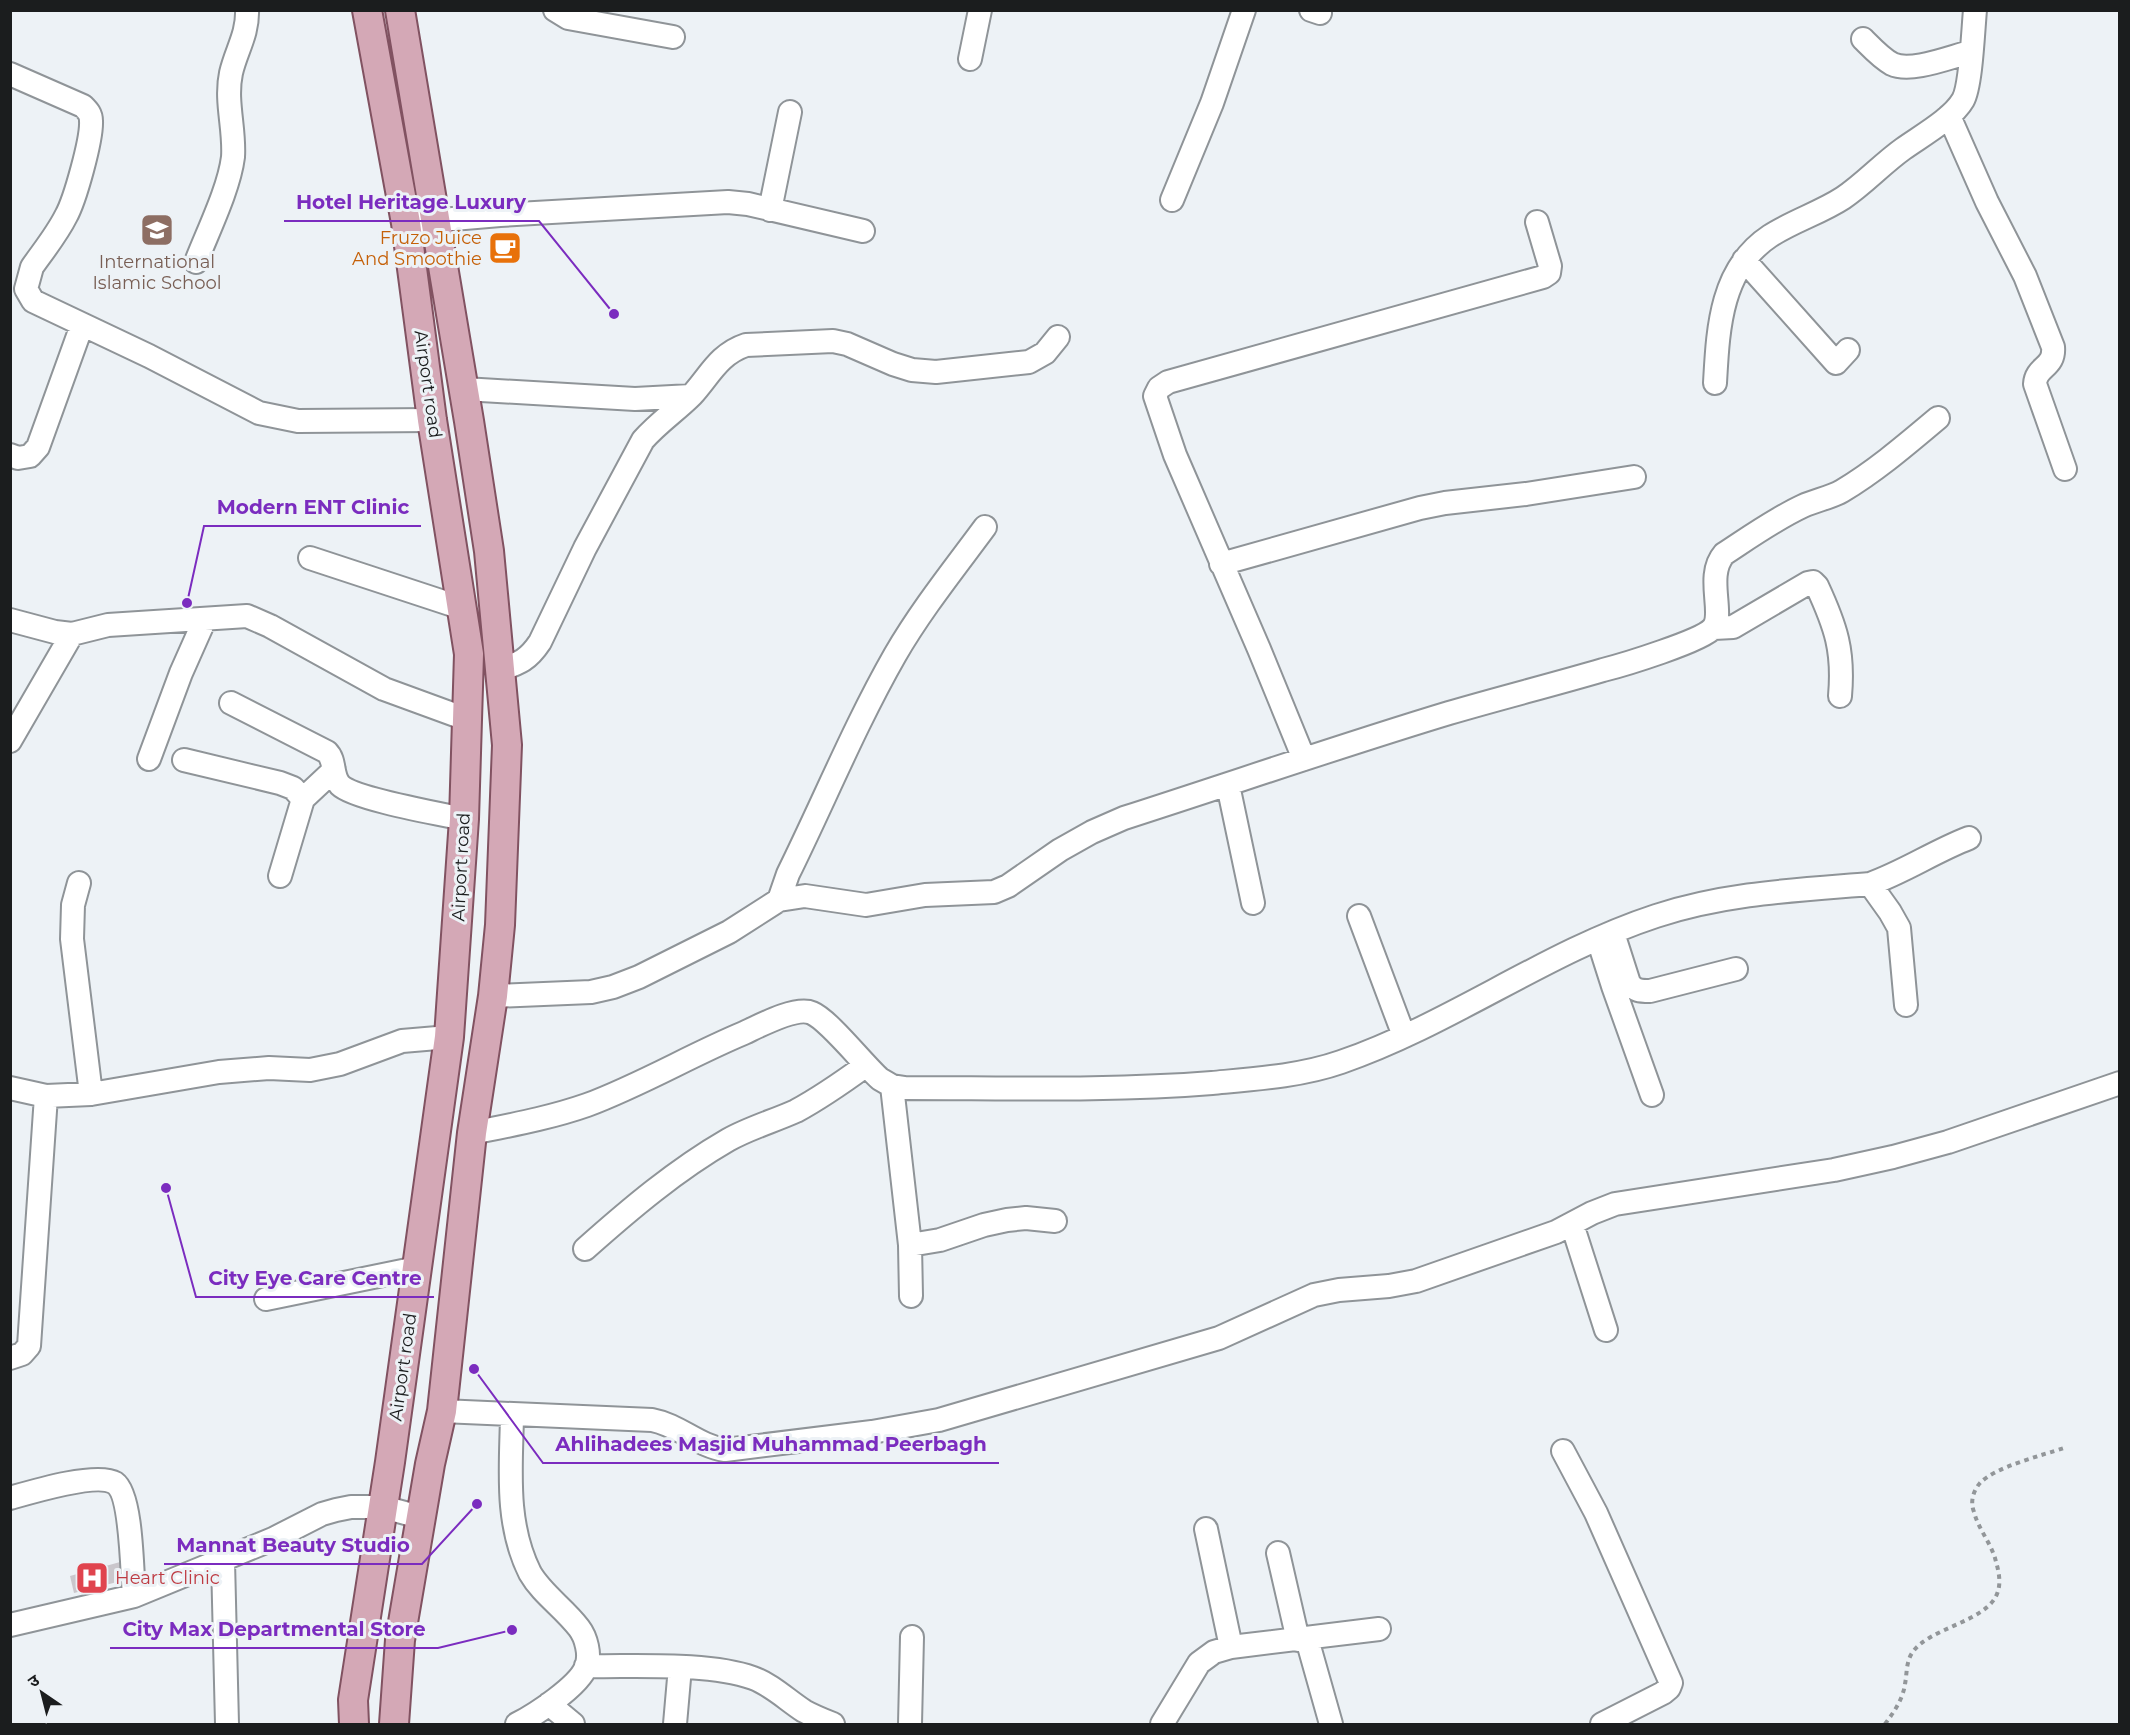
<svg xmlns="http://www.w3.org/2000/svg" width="2130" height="1735" viewBox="0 0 2130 1735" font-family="Montserrat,'Noto Sans Devanagari',sans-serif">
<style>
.building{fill:#cac7cc}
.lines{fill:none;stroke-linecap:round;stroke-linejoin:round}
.minor-casing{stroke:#8f9498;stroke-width:26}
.major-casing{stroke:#815261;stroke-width:32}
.path{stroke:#929699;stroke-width:4;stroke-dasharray:4.5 4.5;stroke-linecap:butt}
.minor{stroke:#fff;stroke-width:22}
.major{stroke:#d4a8b6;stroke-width:28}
.labels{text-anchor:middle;stroke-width:6;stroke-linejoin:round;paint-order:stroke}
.food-label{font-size:18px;fill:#c56008;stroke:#edf2f6;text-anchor:end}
.education-label{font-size:18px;fill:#785e54;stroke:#edf2f6}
.street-label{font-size:18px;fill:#1b1d1e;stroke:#edf2f6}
.health-label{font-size:18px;fill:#be3a42;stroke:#edf2f6;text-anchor:start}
.leader{fill:none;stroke:#7b2cbf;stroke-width:2}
.callout-dot{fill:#7b2cbf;stroke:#edf2f6;stroke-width:2}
.callout-label{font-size:20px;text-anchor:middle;font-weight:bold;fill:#7b2cbf;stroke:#edf2f6;stroke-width:6;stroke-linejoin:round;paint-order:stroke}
</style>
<rect width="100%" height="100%" fill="#edf2f6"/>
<path class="building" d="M120,1562L125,1580L74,1593L70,1576Z"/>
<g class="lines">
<g class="minor-casing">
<path id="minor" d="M555,10L568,18L673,37
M1311,10L1320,13
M1863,39C1872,48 1881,58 1892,64C1911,73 1950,57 1970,52
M970,59L980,10
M10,74L83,106C88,111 91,114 91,121C92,139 75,200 66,216C57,234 44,250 32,267L26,289L33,301L149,356L259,413L298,421L432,420
M1949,116L1987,202L2025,276L2053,347C2055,368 2036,366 2035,384L2065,469
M1172,200L1212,103L1244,10
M770,210L790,112
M406,223L500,215L728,202L748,204L863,231
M1744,260L1836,363L1848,350
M196,262C208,231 229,189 233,157C235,129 225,101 231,73C236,51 248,34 247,10
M1715,383C1718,330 1720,269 1770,236C1793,221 1820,213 1843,198C1864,184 1882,164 1903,149C1921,136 1952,119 1963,100C1971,86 1973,31 1975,10
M464,389L635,399L691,396
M10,455L18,458L30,456L38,447L82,325
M310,558L462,608
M1221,564L1420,508L1445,503L1526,494L1634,477
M10,620L55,632L72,634L108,625L247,616L270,626L384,689L466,719
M1714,628L1733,627L1808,583L1813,582L1817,586C1836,627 1844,651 1840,696
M500,670C520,663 528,660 540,642L585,548L643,440C659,422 676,411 692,395C710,375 719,354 746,345L833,341L847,344L893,364L912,370L936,372L1029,362L1045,353L1058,337
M231,703L327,752C336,761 331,775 340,785C354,799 441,814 464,819
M10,741L72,634
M149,759L181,673L205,619
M1304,759L1259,649L1175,455L1155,396L1159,388L1168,382L1543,277L1549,273L1550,266L1537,222
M184,760L280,783L293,788L303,799
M1228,785L1253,903
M280,876L303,799L334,770
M79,883L73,905L72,939L91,1094
M1870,884L1890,912L1899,928L1906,1005
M779,900L788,874C824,801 855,725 895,655C921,610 954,569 985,527
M1359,916L1404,1036
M1613,933L1629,983C1635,991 1640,991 1650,991L1736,969
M1598,939L1613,986L1652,1095
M493,996L591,992L613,987L639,977L729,932L779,900L805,896L866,905L925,895L994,892L1008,886L1060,850L1092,832L1124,818C1233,783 1340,746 1449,713C1500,698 1552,685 1603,670C1623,665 1702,641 1713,628C1725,614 1705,576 1724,554C1750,537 1775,519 1803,506C1816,500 1830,498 1842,491C1877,470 1907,444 1938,418
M892,1086L910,1245L911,1296
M10,1088L46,1096L91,1094L219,1072L269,1068L310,1070L340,1064L402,1041L449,1037
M472,1133C511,1125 550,1118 587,1105C641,1085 691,1055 744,1033C759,1026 796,1006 812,1013C829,1020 864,1065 880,1079L892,1086L905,1088C1008,1088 1110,1091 1212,1083C1255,1079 1301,1076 1341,1062C1451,1024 1546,952 1656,916C1726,893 1798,890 1870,884C1904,872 1935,851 1969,838
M1572,1224L1606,1330
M910,1245L940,1240L984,1225L1007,1220L1026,1218L1055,1221
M585,1249C630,1209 676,1170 728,1140C749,1128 774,1121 796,1111C820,1098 843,1082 865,1066
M266,1299L417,1268
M10,1358L22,1354L29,1346L46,1096
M442,1411L652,1420C679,1425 698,1446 725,1450L872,1432L939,1420L1219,1338L1314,1295L1339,1290L1389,1286L1416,1281L1556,1232L1592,1213L1615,1204L1834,1170L1893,1157L1948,1142L2120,1083
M512,1416C511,1469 505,1523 530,1573C542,1594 564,1608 579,1628C586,1637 591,1655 586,1667C579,1686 535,1715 517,1724
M1563,1451L1596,1513L1671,1683L1669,1688L1663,1693L1602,1724
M10,1498C31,1492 97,1472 115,1483C132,1495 132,1574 134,1596
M1206,1529L1231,1647
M1278,1553L1298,1640
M223,1561L227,1724
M10,1625L134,1596L273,1539L322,1514L336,1510L351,1507H383L420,1517
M1307,1639L1331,1724
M586,1666C635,1667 708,1662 753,1678C772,1685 787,1700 804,1711C813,1716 823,1720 833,1724
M549,1704L573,1724
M675,1724L680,1667
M910,1724L912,1637
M1162,1724L1199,1663L1214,1652L1231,1647L1379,1629"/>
</g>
<g class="major-casing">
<path id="major" d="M354,1724L353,1700L390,1462L449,1037L464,819L469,654L432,420L406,223L367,10
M394,1724L400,1640L430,1464L442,1411L472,1133L493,996L500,925L507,745L489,551L469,421L400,10"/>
</g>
<path class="path" d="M1885,1724C1894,1712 1903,1699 1905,1684C1907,1674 1906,1662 1912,1653C1928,1628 1986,1622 1997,1594C2002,1582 1998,1569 1995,1558C1990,1542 1978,1528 1974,1512C1970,1502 1973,1491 1980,1483C1995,1467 2043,1455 2064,1448"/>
<use href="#minor" class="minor"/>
<use href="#major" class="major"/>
</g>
<defs>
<g id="school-square" transform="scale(1.725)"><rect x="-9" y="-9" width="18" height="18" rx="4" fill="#8d6e63" stroke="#edf2f6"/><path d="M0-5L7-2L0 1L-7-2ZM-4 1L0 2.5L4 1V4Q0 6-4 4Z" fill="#fff"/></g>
<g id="cafe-square" transform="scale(1.725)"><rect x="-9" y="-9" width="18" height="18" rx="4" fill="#e8710a" stroke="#edf2f6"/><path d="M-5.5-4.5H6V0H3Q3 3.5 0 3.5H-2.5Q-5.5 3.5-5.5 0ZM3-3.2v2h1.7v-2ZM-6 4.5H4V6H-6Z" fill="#fff"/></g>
<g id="hospital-square" transform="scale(1.725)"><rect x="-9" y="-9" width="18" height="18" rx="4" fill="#e0444e" stroke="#edf2f6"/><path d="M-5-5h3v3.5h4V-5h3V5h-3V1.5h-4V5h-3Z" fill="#fff"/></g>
</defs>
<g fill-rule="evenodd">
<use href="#school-square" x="157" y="230"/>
<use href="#cafe-square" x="505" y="248"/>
<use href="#hospital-square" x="92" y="1578"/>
</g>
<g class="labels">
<g class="food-label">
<text x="482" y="244">Fruzo Juice<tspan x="482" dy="21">And Smoothie</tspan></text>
</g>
<g class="education-label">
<text x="157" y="268">International<tspan x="157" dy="21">Islamic School</tspan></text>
</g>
<g class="street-label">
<text transform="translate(428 384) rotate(82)" y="6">Airport road</text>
<text transform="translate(461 867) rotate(-87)" y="6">Airport road</text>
<text transform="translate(403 1367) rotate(-82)" y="6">Airport road</text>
</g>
<g class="health-label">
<text x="115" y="1584">Heart Clinic</text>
</g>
</g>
<path class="leader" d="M614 314L539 221H284M187 603L204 526H421M166 1188L196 1297H434M474 1369L543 1463H999M477 1504L422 1564H164M512 1630L438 1648H110"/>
<g class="callout-dot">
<circle cx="614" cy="314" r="6"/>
<circle cx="187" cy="603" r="6"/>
<circle cx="166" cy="1188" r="6"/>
<circle cx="474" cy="1369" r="6"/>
<circle cx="477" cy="1504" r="6"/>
<circle cx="512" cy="1630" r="6"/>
</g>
<g class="callout-label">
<text x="411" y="209">Hotel Heritage Luxury</text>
<text x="313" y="514">Modern ENT Clinic</text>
<text x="315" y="1285">City Eye Care Centre</text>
<text x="771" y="1451">Ahlihadees Masjid Muhammad Peerbagh</text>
<text x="293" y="1552">Mannat Beauty Studio</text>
<text x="274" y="1636">City Max Departmental Store</text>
</g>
<rect width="2130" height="1735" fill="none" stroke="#1b1d1e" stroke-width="24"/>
<g transform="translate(42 1693) rotate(325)" stroke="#edf2f6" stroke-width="4.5" paint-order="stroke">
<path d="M0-4.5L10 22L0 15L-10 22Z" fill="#1b1d1e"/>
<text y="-9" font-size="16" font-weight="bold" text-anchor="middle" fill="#1b1d1e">उ</text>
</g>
</svg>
